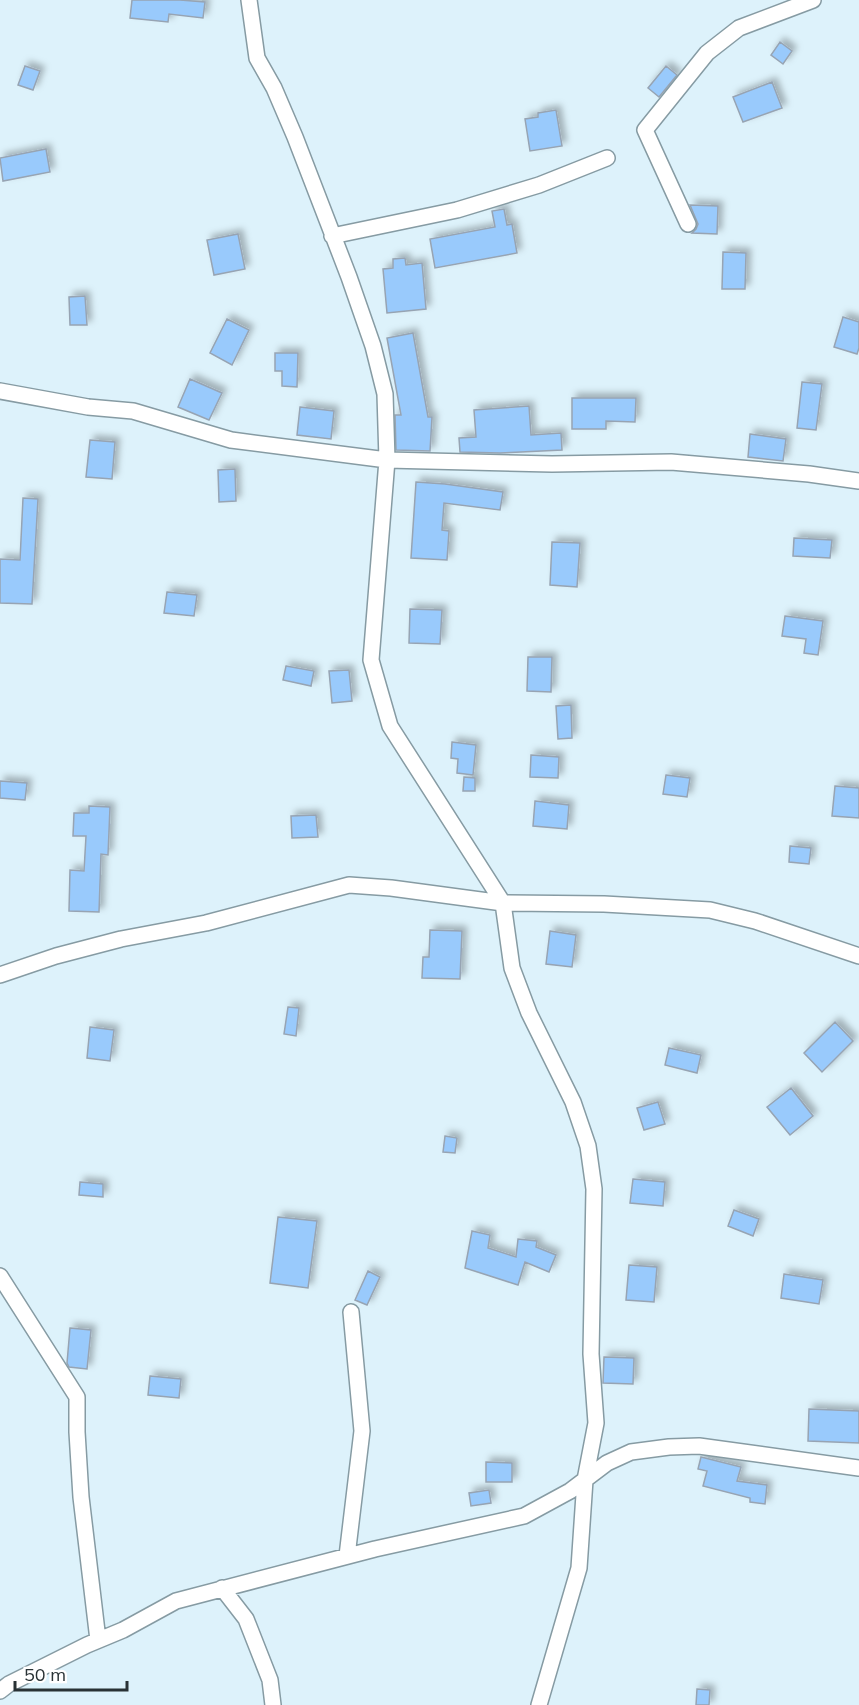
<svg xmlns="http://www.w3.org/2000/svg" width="859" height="1705" viewBox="0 0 859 1705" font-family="Mulish,sans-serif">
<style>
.building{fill:#99cafc;stroke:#97a4b3;stroke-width:1.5;filter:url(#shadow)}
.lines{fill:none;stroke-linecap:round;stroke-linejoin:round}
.street-casing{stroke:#869ba3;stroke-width:18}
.street{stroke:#fff;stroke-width:15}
</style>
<defs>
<filter id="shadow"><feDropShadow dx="4.5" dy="-4.5" stdDeviation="3" flood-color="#0004"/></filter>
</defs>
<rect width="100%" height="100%" fill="#ddf2fb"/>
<path class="building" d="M132,0H180L205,2L203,18L169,14L168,22L130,18Z
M780,42L792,51L783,64L771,55Z
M25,66L40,71L33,90L18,85Z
M666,66L677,75L659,97L648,88Z
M772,82L782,108L743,122L733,97Z
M556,110L562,146L530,151L525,119L538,117V113Z
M46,149L50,172L3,181L0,158Z
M690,205L718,206L717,234L692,233L696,229L698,224Z
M504,209L507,225L512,224L517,253L435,268L430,239L495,227L492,211Z
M238,234L245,269L214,275L207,240Z
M723,252L746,253L745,289H722Z
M405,258L406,265L422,263L426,309L387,313L383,269L393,268V259Z
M85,296L87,325H70L69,297Z
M843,317L859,322V348L857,354L834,347Z
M227,319L249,330L232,365L210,353Z
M413,333L428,417H432L430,451L396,450L395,415H401L387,338Z
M275,353H298L297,387L282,386V371H275Z
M190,379L222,393L209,420L178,407Z
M802,382L822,384L816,430L797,428Z
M572,398H636L635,422L606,421V429H572Z
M529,406L531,435L561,433L562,450L500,453L460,452L459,438L476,437L474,410Z
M300,407L334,411L331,439L297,435Z
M750,434L786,439L783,461L748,457Z
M90,440L115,442L112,479L86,477Z
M235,469L236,501L219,502L218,470Z
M416,482L445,484L503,492L500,510L444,503L442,530L449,531L447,560L411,558Z
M23,498L38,499L32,604L0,603V559L20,560Z
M794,538L832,540L830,558L793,556Z
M552,542L580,543L577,587L550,585Z
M167,592L197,595L194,616L164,613Z
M410,609L442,610L440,644L409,643Z
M785,616L823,621L818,655L804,653L806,639L782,636Z
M528,657H552L551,692L527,691Z
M286,666L314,671L311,686L283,680Z
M349,670L352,701L332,703L329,671Z
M571,705L572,738L558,739L556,706Z
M452,742L476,745L473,775L457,773L458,759L451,758Z
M531,755L559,757L558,778L530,777Z
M666,775L690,778L687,797L663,794Z
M464,777L475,778V791H463Z
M0,781L27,783L25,800L0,798Z
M835,786L859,788V818L832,816Z
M535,801L569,805L567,829L533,826Z
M89,806L110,807L108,855L101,854L99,912L69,911L70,870L84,871L86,836H73L74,813H89Z
M316,815L318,837L292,838L291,816Z
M790,846L811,848L809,864L789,862Z
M430,930L462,931L460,979L422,978L423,957H429Z
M550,931L576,935L572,967L546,964Z
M288,1007L299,1008L296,1036L284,1034Z
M835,1022L853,1041L822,1072L804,1053Z
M90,1027L114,1030L110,1061L87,1058Z
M669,1048L701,1055L697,1073L665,1065Z
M791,1088L813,1116L790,1135L767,1107Z
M658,1102L665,1124L644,1130L637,1108Z
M445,1136L457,1138L455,1153L443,1152Z
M633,1179L665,1182L663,1206L630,1203Z
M80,1182L103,1184V1197L79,1195Z
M734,1210L759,1219L753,1236L728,1226Z
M278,1217L317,1221L308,1288L270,1283Z
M472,1231L490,1235L488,1248L516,1257L518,1239L537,1241L536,1247L556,1255L549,1272L525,1262L518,1285L465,1268Z
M629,1265L657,1267L654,1302L626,1300Z
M368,1271L380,1277L367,1305L355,1300Z
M784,1274L823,1280L819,1304L781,1298Z
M70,1328L91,1330L87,1369L69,1367L67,1363Z
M604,1357L634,1358L633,1384L603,1383Z
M150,1376L181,1379L179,1398L148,1395Z
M809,1409L859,1411V1443L808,1441Z
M701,1457L741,1467L737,1481L767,1485L765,1504L750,1502V1498L703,1486L707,1471L698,1469Z
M486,1462L512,1463V1482H486Z
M489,1490L491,1503L471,1506L469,1493Z
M697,1689L710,1690L709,1705H696Z"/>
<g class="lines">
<g class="street-casing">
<path id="street" d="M249,0L257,58L274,88L295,137L349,277L373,346L385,394L387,460L371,660L390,726L503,903L512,968L529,1013L573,1102L588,1146L594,1189L591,1354L596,1423L585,1480L579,1568L539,1705
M688,224L645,130L707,53L739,28L813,0
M332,236L457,210L539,185L607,158
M0,391L88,407L133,411L231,440L387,460L552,464L671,462L809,474L859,481
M0,975L56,956L121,939L206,923L349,885L391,888L503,903L604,904L710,910L755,921L859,956
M0,1276L77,1397V1432L81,1497L98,1640
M347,1556L362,1431L351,1312
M222,1588L246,1619L270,1680L273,1705
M0,1691L9,1684L87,1645L123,1630L176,1601L375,1549L524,1516L570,1491L607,1463L631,1452L669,1447L699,1446L859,1468"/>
</g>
<use href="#street" class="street"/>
</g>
<path d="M15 1681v9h112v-9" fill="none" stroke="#293235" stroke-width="3"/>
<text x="24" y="1681" font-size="18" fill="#293235" stroke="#ffffff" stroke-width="4.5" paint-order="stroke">50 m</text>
</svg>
